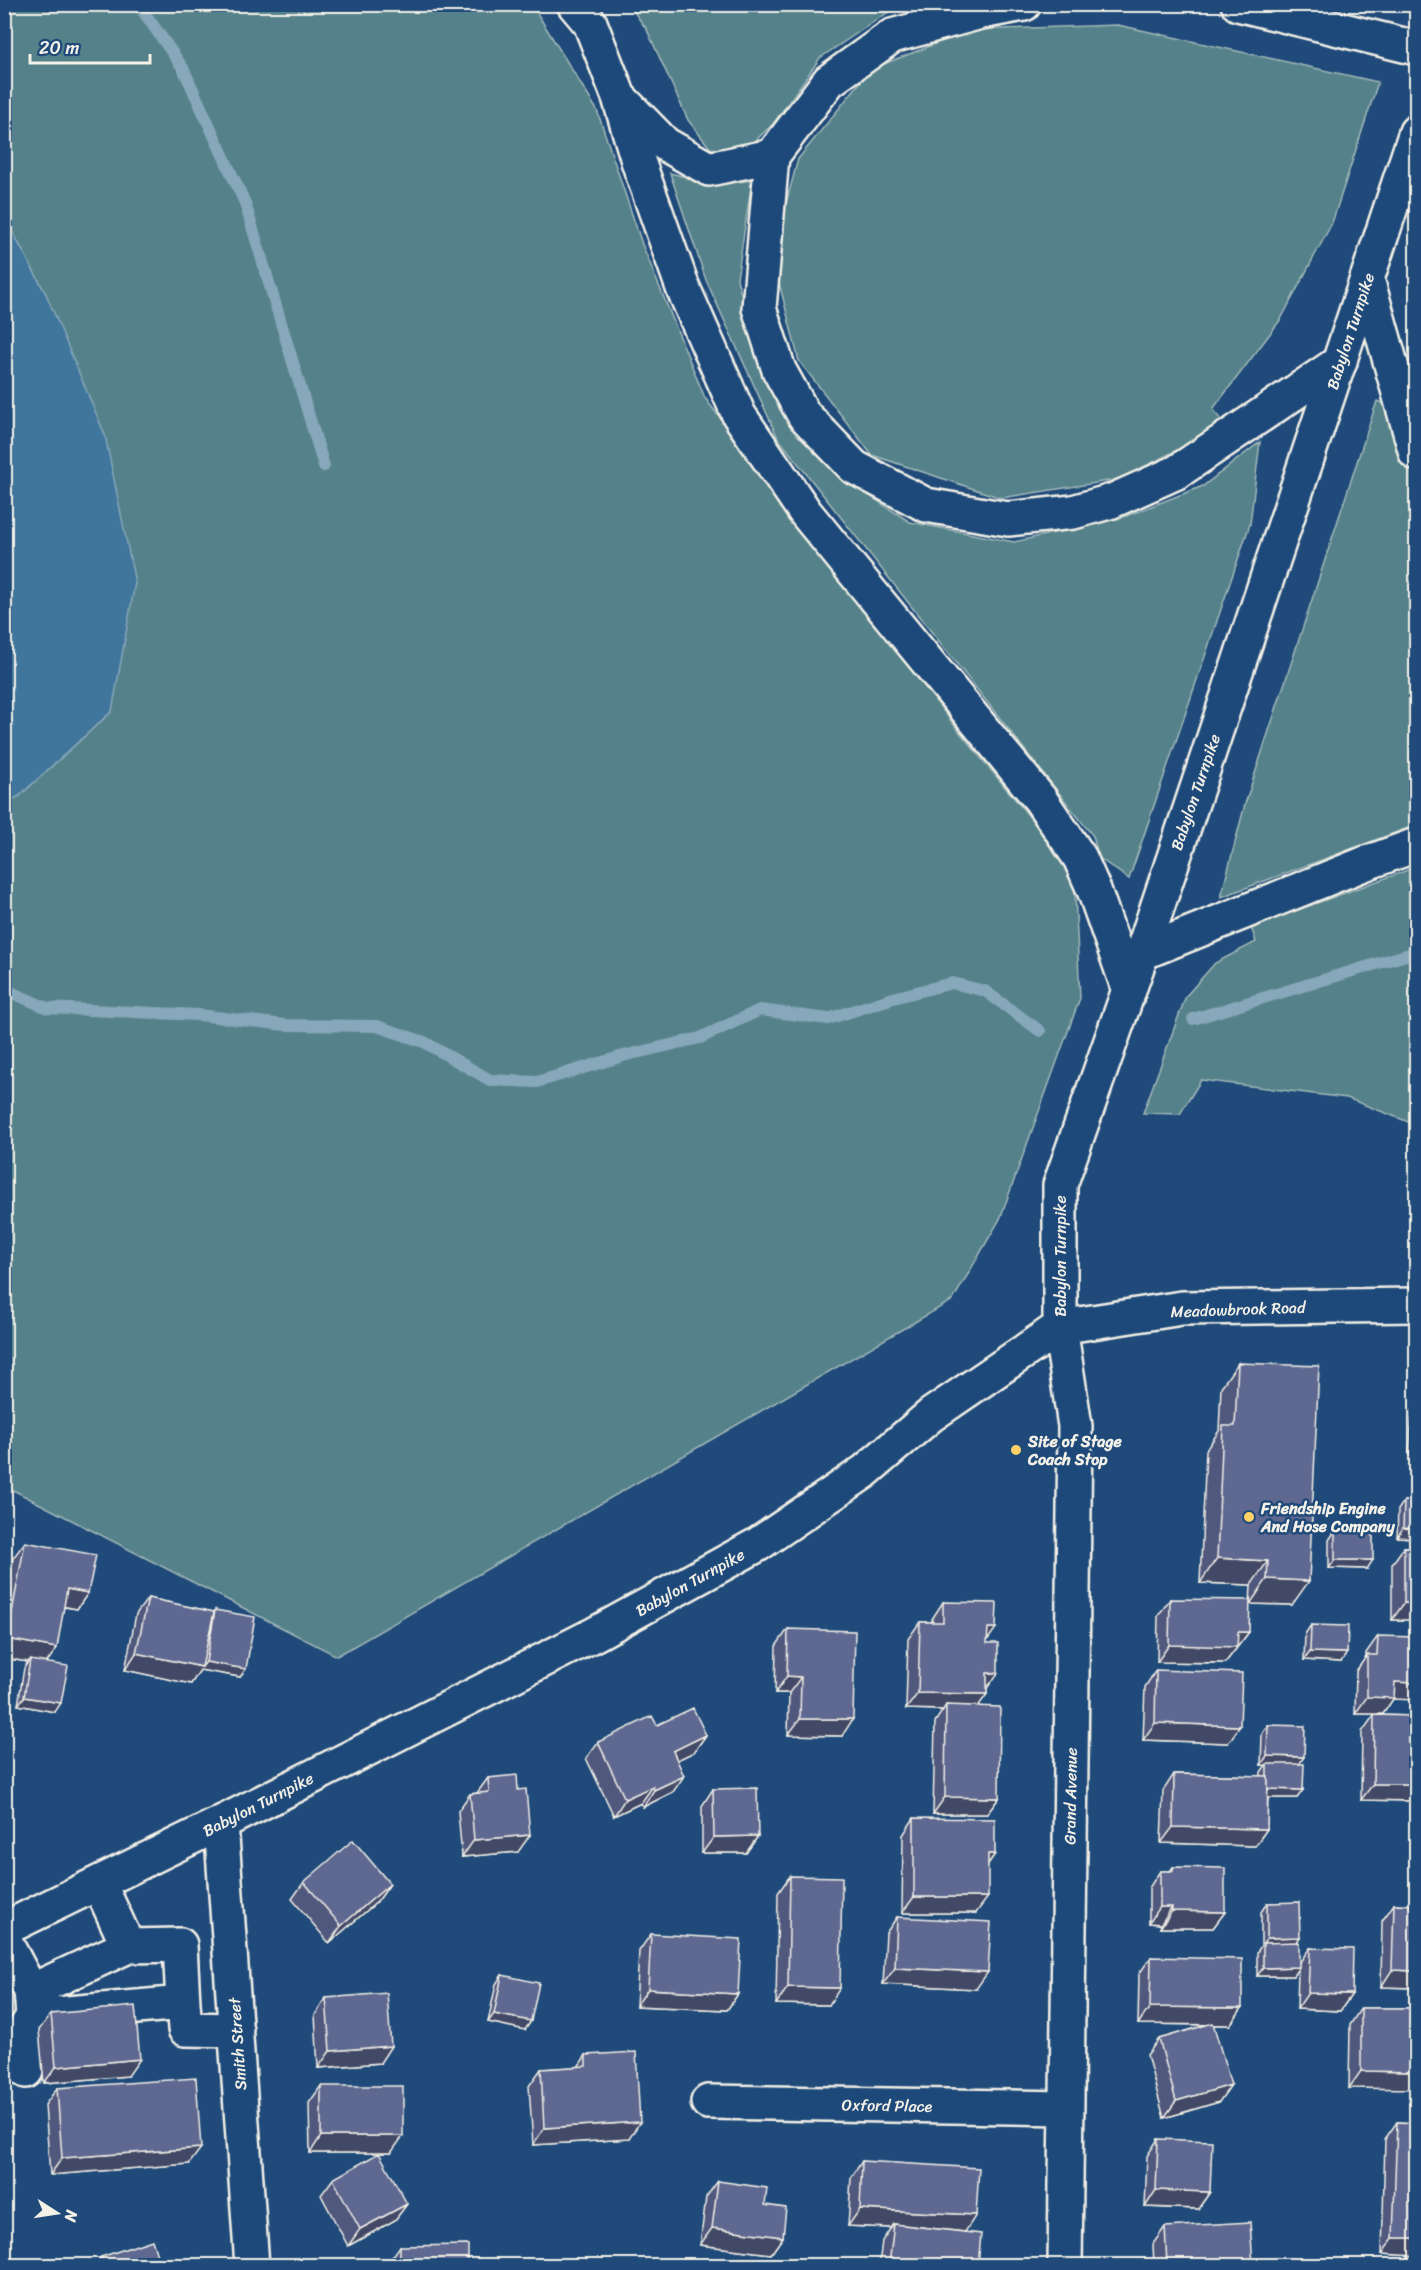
<svg xmlns="http://www.w3.org/2000/svg" width="1421" height="2270" viewBox="0 0 1421 2270" font-family="Sriracha,sans-serif">
<style>
.green{fill:#54828a;stroke:#a4bab9;stroke-width:1.5}
.water{fill:#3f759c;stroke:#87a7ba;stroke-width:1.5}
.lines{fill:none;stroke-linecap:round;stroke-linejoin:round}
.stream{stroke:#87a7ba;stroke-width:12}
.minor-casing{stroke:#f4f1e8;stroke-width:38}
.major-casing{stroke:#f4f1e8;stroke-width:38}
.highway-casing{stroke:#f4f1e8;stroke-width:38}
.minor{stroke:#1f4a7a;stroke-width:33}
.major{stroke:#1f4a7a;stroke-width:33}
.highway{stroke:#1f4a7a;stroke-width:33}
.wall{fill:#51597d;stroke:#f4f1e8;stroke-width:1.5}
.shaded-wall{fill:#424966;stroke:#f4f1e8;stroke-width:1.5}
.building{fill:#5e6891;stroke:#f4f1e8;stroke-width:1.5}
.poi-dot{fill:#ffd166;stroke:#1f4a7a;stroke-width:2}
.labels{text-anchor:middle;stroke-width:5;stroke-linejoin:round;paint-order:stroke}
.street-label{font-size:16px;fill:#f4f1e8;stroke:#1f4a7a}
.poi-label{font-size:16px;font-weight:bold;fill:#f4f1e8;stroke:#1f4a7a;text-anchor:start}
</style>
<rect width="100%" height="100%" fill="#1f4a7a"/>
<filter id="ink" filterUnits="userSpaceOnUse"><feTurbulence type="fractalNoise" baseFrequency=".0167" numOctaves="2"/><feDisplacementMap in="SourceGraphic" scale="12" xChannelSelector="R" yChannelSelector="G"/><feConvolveMatrix kernelMatrix="1 2 1 2 8 2 1 2 1" color-interpolation-filters="sRGB"/></filter>
<g filter="url(#ink)">
<path class="green" d="M4,5H532L597,110L642,244L705,398L958,730L1079,877L1075,892L1080,998L1000,1219L953,1300L337,1656L5,1486V801L18,797L112,711L46,294L5,218Z
M629,5H922L890,11L820,58L773,124L743,152L710,148L688,120L647,30Z
M1118,25L1378,82L1332,223L1281,319L1213,409L1225,425L1121,479L1001,498L872,455L799,361L772,255L798,159L871,69L971,30Z
M670,173L718,185L752,180L737,279L763,375L833,472L910,522L1014,542L1121,518L1203,486L1260,442L1250,524L1129,879L1099,858L1093,836L778,438L706,280Z
M1377,401L1393,407L1416,487V825L1221,897L1245,804Z
M1416,867V1125L1347,1098L1201,1080L1180,1114L1143,1113L1186,996L1215,963L1256,942L1251,927Z"/>
<path class="water" d="M5,218L46,294L105,435L135,583L112,711L18,797L5,801Z"/>
<g class="lines">
<path class="stream" d="M138,4L183,68L245,203L324,466
M4,989L47,1008L199,1015L285,1025L377,1026L424,1042L490,1080L537,1082L623,1056L700,1038L760,1010L828,1019L893,998L952,983L985,991L1040,1031
M1193,1019L1416,952"/>
<g class="minor-casing">
<path id="minor" d="M221,1823L252,2266
M4,1940L31,1991L128,1946L99,1883
M31,1991L33,2016L183,2003L180,1945L128,1946
M183,2003L185,2029L236,2030
M26,2071L24,2031L33,2016
M708,2102L1066,2108
M1065,2266L1075,1426L1060,1327L1182,1308L1416,1305"/>
</g>
<g class="major-casing">
<path id="major" d="M4,1929L221,1823L595,1634L757,1545L864,1472L931,1415L1060,1327V1185L1142,953L1416,132"/>
</g>
<g class="highway-casing">
<path id="highway" d="M574,4L590,23L619,97L639,164L683,288L739,415L805,512L1040,799L1080,858L1094,890L1129,990
M1024,4L981,12L892,36L829,81L772,156L759,308L779,370L804,415L854,467L926,505L1008,519L1073,512L1112,501L1177,472L1340,362
M1238,4L1416,48
M623,101L665,144L709,169L772,156
M1367,279L1416,453
M1142,953L1361,865L1416,845"/>
</g>
<use href="#minor" class="minor"/>
<use href="#major" class="major"/>
<use href="#highway" class="highway"/>
</g>
<path class="wall" d="M1238,1363L1292,1605L1250,1604L1251,1585L1200,1583L1206,1450L1219,1431L1221,1387Z
M1416,1405V1456L1409,1455L1412,1411Z
M1404,1501L1416,1502V1538L1397,1537L1398,1510Z
M1335,1531L1367,1569L1329,1568V1540Z
M25,1542L88,1593L77,1609L64,1607L47,1663L55,1712L18,1705L24,1668L28,1662L4,1658V1604L13,1558Z
M1404,1547H1416V1620H1392V1564Z
M148,1598L214,1612L215,1610L240,1677L200,1670L191,1684L125,1670L136,1614Z
M1170,1599L1249,1632L1225,1663L1157,1662L1158,1616Z
M943,1602L987,1689V1694L978,1706L999,1798L987,1814H933L935,1722L943,1710L906,1709L908,1639L920,1622H932V1619Z
M1311,1625L1341,1662L1304,1660L1305,1634Z
M788,1629L842,1736L788,1735L789,1693H775L776,1646Z
M1378,1636L1393,1699L1383,1714H1355L1356,1671L1366,1657V1653Z
M1156,1670L1228,1743L1143,1740L1145,1687Z
M1374,1715L1416,1716V1801L1361,1800L1362,1732Z
M657,1725L706,1735L694,1752L677,1760L673,1792L643,1807L641,1803L614,1816L586,1758L598,1742Z
M1268,1725L1299,1764L1303,1790L1297,1798H1268L1267,1829L1255,1846L1161,1843L1163,1791L1174,1774L1261,1776V1772L1266,1765H1261L1262,1734Z
M488,1778L518,1790V1852L462,1857L458,1811L470,1794L477,1793Z
M713,1789L758,1836L746,1853H702V1806Z
M914,1818L995,1854L988,1864L976,1913H902L903,1835Z
M1173,1867L1225,1912L1213,1928H1160L1161,1924L1149,1923V1888L1160,1871H1170Z
M790,1876L829,2005L776,2004L778,1893Z
M304,1882L390,1884L378,1901L329,1943L292,1899Z
M1267,1903L1300,1937L1296,1942L1299,1963L1310,1948L1352,1994L1340,2011L1297,2009L1298,1969L1293,1976H1257V1952L1261,1946V1912Z
M1394,1904L1416,1905V1988L1381,1987L1382,1921Z
M897,1917L976,1989L883,1984L886,1933Z
M651,1934L738,1994L727,2010L636,2006L639,1951Z
M1151,1957L1242,2008L1230,2025H1213L1219,2102L1164,2118L1147,2055L1159,2039L1208,2025L1138,2024L1139,1974Z
M502,1975L531,2021L525,2030L488,2022L496,1984Z
M326,1998L380,2063L318,2068L315,2015Z
M1361,2008H1416L1349,2088L1350,2025Z
M51,2014L128,2076L44,2083L39,2030Z
M586,2055L629,2139L533,2145L529,2086L541,2069L578,2067Z
M321,2086L391,2153H310L309,2103Z
M57,2088L189,2164L50,2175L45,2105Z
M1397,2122L1416,2123V2256L1382,2254L1385,2139Z
M1158,2139L1210,2192L1198,2209L1145,2207L1147,2156Z
M862,2161L965,2232L978,2265H879L882,2241L891,2228L848,2226L851,2178Z
M333,2179L407,2204L395,2220L348,2246L321,2195Z
M718,2181L765,2205L783,2237L771,2254L700,2245L706,2197Z
M1165,2227L1253,2265H1154L1153,2244Z
M400,2246L468,2265H388V2263Z
M101,2257L160,2265H96Z"/>
<path class="shaded-wall" d="M1416,1445V1456L1409,1455Z
M1403,1528L1416,1529V1538L1397,1537Z
M1217,1558L1268,1561L1251,1585L1200,1583Z
M1335,1560H1373L1367,1569L1329,1568Z
M1267,1579L1309,1581L1292,1605L1250,1604Z
M67,1589L88,1593L77,1609L56,1605Z
M1404,1603H1416V1620H1392Z
M988,1628H996L984,1645Z
M1238,1632H1249L1225,1663L1157,1662L1169,1645Z
M7,1639L57,1648L45,1665L30,1660L28,1662L4,1658V1642Z
M1310,1652L1347,1653L1341,1662L1304,1660Z
M136,1653L202,1667L206,1662L246,1669L240,1677L200,1670L191,1684L125,1670Z
M987,1673H998L986,1690Z
M787,1676L801,1677L789,1693H775Z
M1395,1682L1416,1683V1700L1393,1699L1383,1714H1355L1367,1697Z
M918,1693L987,1694L975,1711L946,1705L943,1710L906,1709Z
M24,1697L61,1703L55,1712L18,1705Z
M800,1719H853L842,1736L788,1735Z
M1155,1723L1240,1726L1228,1743L1143,1740Z
M706,1735L694,1752L661,1768L673,1751Z
M1267,1756L1304,1757L1298,1766L1261,1765Z
M684,1776L673,1792L643,1807L654,1790Z
M1373,1784H1416V1801L1361,1800Z
M653,1786L641,1803L614,1816L625,1799Z
M1267,1789L1303,1790L1297,1798H1261Z
M945,1797L999,1798L987,1814H933Z
M1173,1827L1267,1829L1255,1846L1161,1843Z
M530,1835L518,1852L462,1857L474,1840Z
M758,1836L746,1853H702L714,1837Z
M988,1854H995L983,1871Z
M390,1884L378,1901L329,1943L341,1926Z
M914,1897H988L976,1913H902Z
M1160,1907H1172L1161,1924L1149,1923Z
M1172,1911L1225,1912L1213,1928H1160Z
M1300,1937L1294,1946L1263,1943L1267,1938Z
M1299,1967L1293,1976H1257L1263,1968Z
M895,1968L988,1972L976,1989L883,1984Z
M1392,1970L1416,1971V1988L1381,1987Z
M788,1987L840,1988L829,2005L776,2004Z
M648,1989L738,1994L727,2010L636,2006Z
M1308,1993L1352,1994L1340,2011L1297,2009Z
M1150,2007L1242,2008L1230,2025L1138,2024Z
M494,2014L531,2021L525,2030L488,2022Z
M391,2046L380,2063L318,2068L330,2051Z
M140,2059L128,2076L44,2083L56,2067Z
M1361,2071L1416,2072V2089L1349,2088Z
M1231,2085L1219,2102L1164,2118L1176,2101Z
M640,2122L629,2139L533,2145L544,2128Z
M321,2136H403L391,2153H310Z
M201,2148L189,2164L50,2175L62,2158Z
M1156,2190L1210,2192L1198,2209L1145,2207Z
M407,2204L395,2220L348,2246L360,2229Z
M860,2209L976,2215L965,2232L894,2224L891,2228L848,2226Z
M712,2228L783,2237L771,2254L700,2245Z
M1393,2238H1416V2256L1382,2254Z"/>
<path class="building" d="M1238,1363L1319,1366L1309,1581L1267,1579L1268,1561L1217,1558L1223,1426H1235Z
M1404,1501L1416,1502V1529L1403,1528Z
M1335,1531L1373,1532V1560H1335Z
M25,1542L96,1555L88,1593L67,1589L57,1648L7,1639Z
M1404,1547H1416V1603H1404Z
M148,1598L214,1612L202,1667L136,1653Z
M1170,1599L1250,1600L1249,1632H1238L1237,1647L1169,1645Z
M943,1602L997,1603L996,1628H988L987,1643H998V1673H987V1694L918,1693L920,1622H943Z
M215,1610L255,1617L246,1669L206,1662Z
M1311,1625L1348,1626L1347,1653L1310,1652Z
M788,1629L855,1631L853,1719H800L801,1677L787,1676Z
M1378,1636L1416,1637V1683L1395,1682L1394,1698L1367,1697V1655H1377Z
M30,1660L68,1666L61,1703L24,1697Z
M1156,1670L1242,1673L1240,1726L1155,1723Z
M946,1705L1000,1707L999,1798L945,1797Z
M693,1708L706,1735L673,1751L684,1776L654,1790L653,1786L625,1799L598,1742L652,1716L657,1725Z
M1374,1715L1416,1716V1784H1373Z
M1268,1725L1305,1726L1304,1757L1267,1756Z
M1267,1764H1304L1303,1790L1268,1789V1776H1267Z
M1174,1774L1268,1776L1267,1829L1173,1827Z
M517,1775L518,1790L526,1789L530,1835L474,1840L470,1794L489,1792L488,1778Z
M757,1788L758,1836L714,1837L713,1789Z
M914,1818L995,1819V1854H988V1897H914Z
M353,1840L390,1884L341,1926L304,1882Z
M1173,1867L1225,1868V1912L1172,1911V1907H1160V1871H1173Z
M790,1876L842,1877L840,1988L788,1987Z
M1299,1902L1300,1937L1267,1938V1903Z
M1394,1904L1416,1905V1971L1392,1970Z
M897,1917L991,1922L988,1972L895,1968Z
M651,1934L741,1939L738,1994L648,1989Z
M1299,1942V1967L1263,1968V1943Z
M1310,1948L1353,1949L1352,1994L1308,1993Z
M1151,1957L1242,1959V2008L1150,2007Z
M502,1975L539,1983L531,2021L494,2014Z
M387,1993L391,2046L330,2051L326,1998Z
M135,2006L140,2059L56,2067L51,2014Z
M1361,2008H1416V2072L1361,2071Z
M1213,2023L1231,2085L1176,2101L1159,2039Z
M636,2052L640,2122L544,2128L541,2069L586,2066V2055Z
M196,2078L201,2148L62,2158L57,2088Z
M321,2086H403V2136H321Z
M1397,2122L1416,2123V2238H1393Z
M1158,2139L1212,2141L1210,2192L1156,2190Z
M379,2153L407,2204L360,2229L333,2179Z
M862,2161L979,2168L976,2215L860,2209Z
M718,2181L767,2188L765,2205L786,2208L783,2237L712,2228Z
M1250,2222L1253,2265H1167L1165,2227Z
M894,2224L981,2234L978,2265H889Z
M152,2240L160,2265H104L101,2257Z
M468,2245V2265H400V2246Z"/>
</g>
<g class="poi-dot">
<circle cx="1016" cy="1450" r="6"/>
<circle cx="1249" cy="1517" r="6"/>
</g>
<g class="labels">
<g class="street-label">
<text transform="translate(1350 331) rotate(-72)" y="6">Babylon Turnpike</text>
<text transform="translate(1195 792) rotate(-71)" y="6">Babylon Turnpike</text>
<text transform="translate(1060 1256) rotate(-90)" y="6">Babylon Turnpike</text>
<text transform="translate(1238 1309) rotate(-2)" y="6">Meadowbrook Road</text>
<text transform="translate(690 1582) rotate(-29)" y="6">Babylon Turnpike</text>
<text transform="translate(1070 1796) rotate(-89)" y="6">Grand Avenue</text>
<text transform="translate(258 1804) rotate(-27)" y="6">Babylon Turnpike</text>
<text transform="translate(237 2044) rotate(-94)" y="6">Smith Street</text>
<text transform="translate(887 2105) rotate(1)" y="6">Oxford Place</text>
</g>
<g class="poi-label">
<text x="1028" y="1447">Site of Stage<tspan x="1028" dy="18">Coach Stop</tspan></text>
<text x="1261" y="1514">Friendship Engine<tspan x="1261" dy="18">And Hose Company</tspan></text>
</g>
</g>
<rect width="1421" height="2270" fill="none" stroke="#1f4a7a" stroke-width="24"/>
<rect x="12" y="12" width="1397" height="2246" fill="none" stroke="#f4f1e8" stroke-width="2" filter="url(#ink)"/>
<g transform="translate(57 2213) rotate(102)" stroke="#1f4a7a" stroke-width="4.5" paint-order="stroke">
<path d="M0-4.5L10 22L0 15L-10 22Z" fill="#f4f1e8"/>
<text y="-9" font-size="16" font-weight="bold" text-anchor="middle" fill="#f4f1e8">N</text>
</g>
<path d="M30 54v9h120v-9" fill="none" stroke="#f4f1e8" stroke-width="3"/>
<text x="39" y="54" font-size="18" fill="#f4f1e8" stroke="#1f4a7a" stroke-width="4.5" paint-order="stroke">20 m</text>
</svg>
